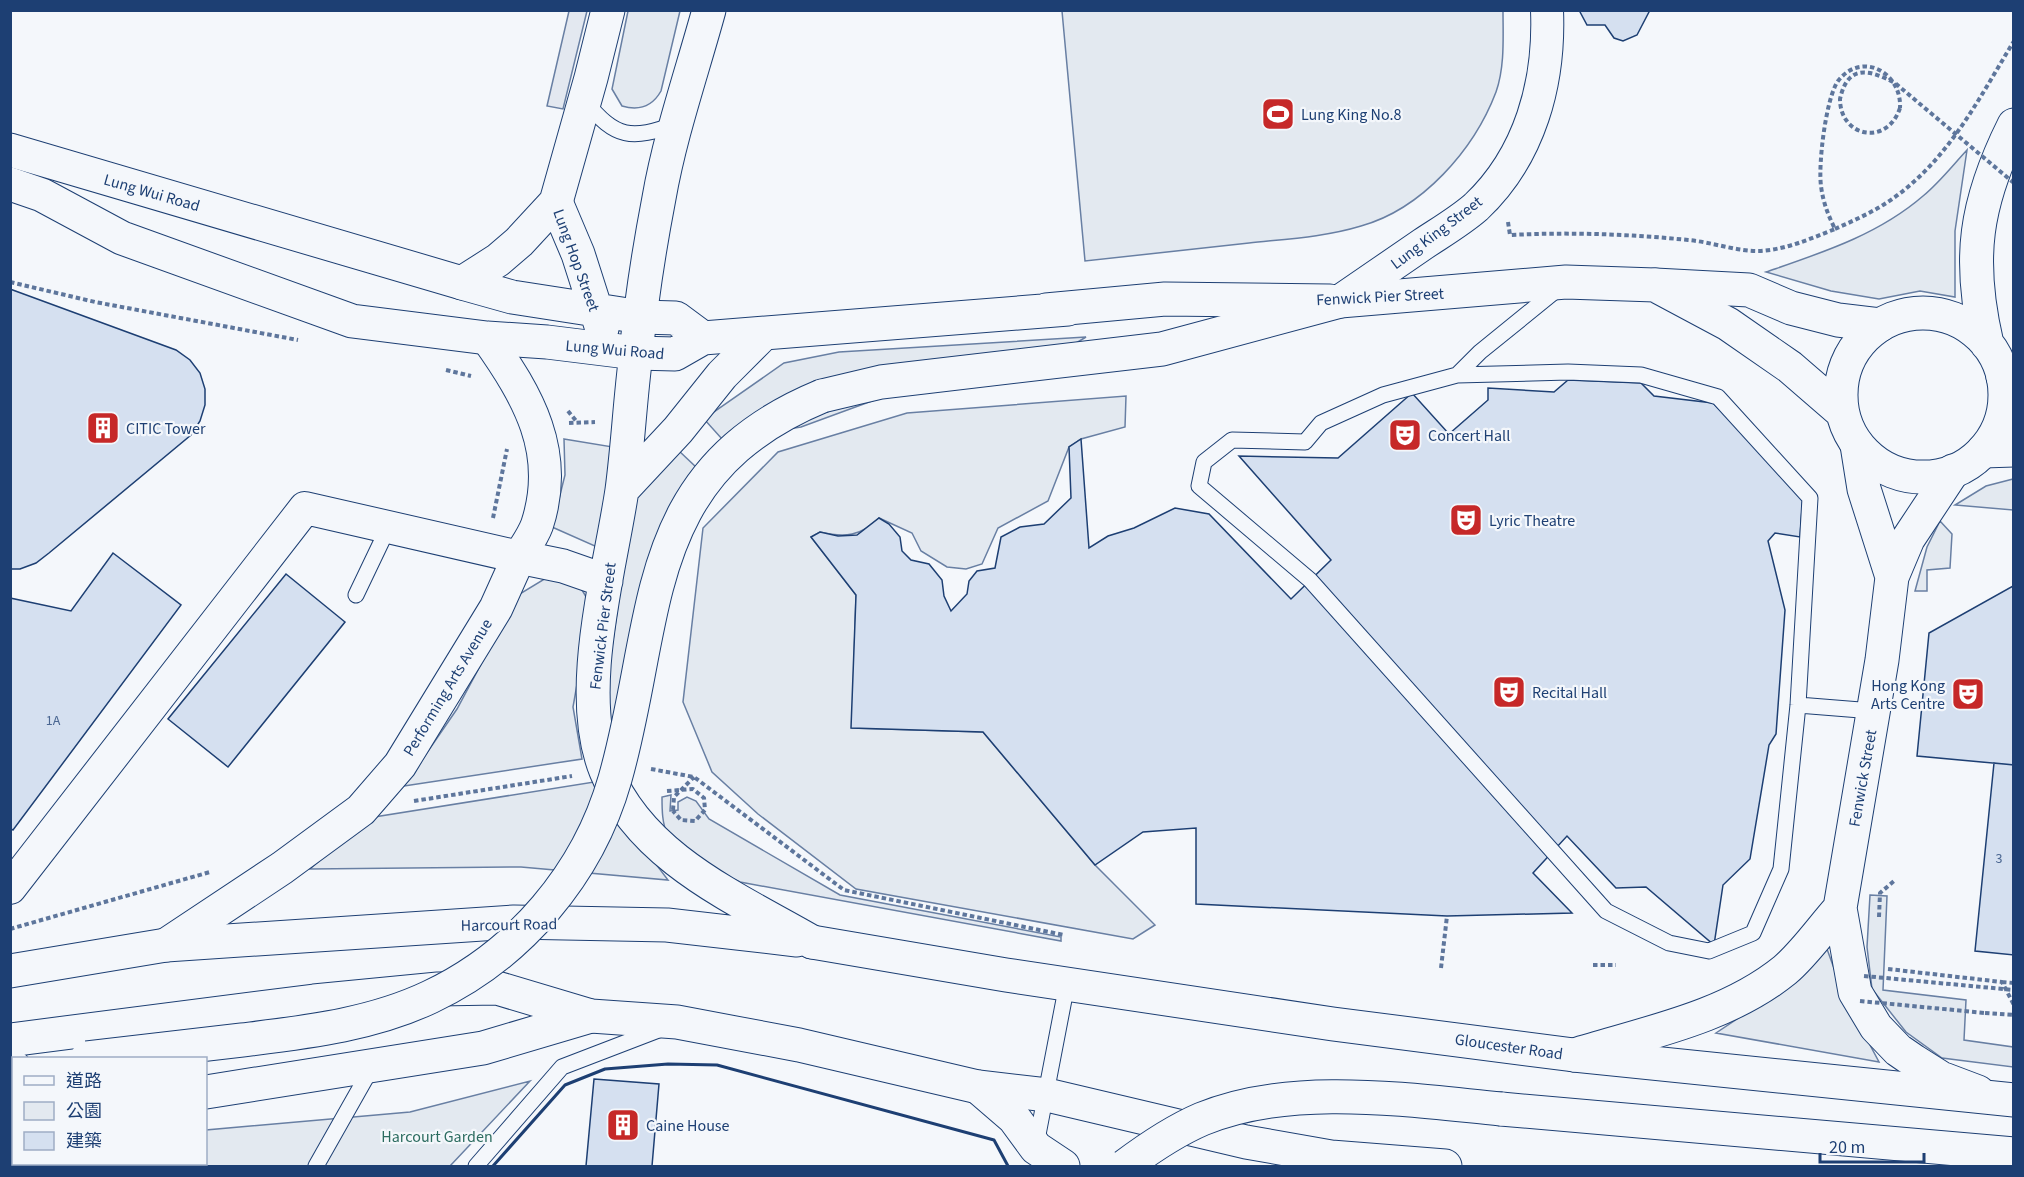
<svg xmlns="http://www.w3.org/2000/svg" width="2024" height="1177" viewBox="0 0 2024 1177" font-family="'Source Sans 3','Noto Sans TC',sans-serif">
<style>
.green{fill:#e3e9f0;stroke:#687fa3;stroke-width:1.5}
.parking{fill:#e3e8f0;stroke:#687fa3;stroke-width:1.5}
.building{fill:#d5e0f0;stroke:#1d3f73;stroke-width:1.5}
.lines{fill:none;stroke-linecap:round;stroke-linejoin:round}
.service-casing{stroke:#1d3f73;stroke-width:17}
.pedestrian-casing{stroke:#1d3f73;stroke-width:26}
.minor-casing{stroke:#1d3f73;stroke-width:34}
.tertiary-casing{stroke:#1d3f73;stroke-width:35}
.secondary-casing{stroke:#1d3f73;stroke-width:35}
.primary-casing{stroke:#1d3f73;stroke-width:35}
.trunk-casing{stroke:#1d3f73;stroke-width:35}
.path{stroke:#5e769c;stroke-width:4;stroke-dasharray:4.5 3;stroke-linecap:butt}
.service{stroke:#f4f7fb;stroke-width:15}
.pedestrian{stroke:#f4f7fb;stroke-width:24}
.minor{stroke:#f4f7fb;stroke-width:32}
.tertiary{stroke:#f4f7fb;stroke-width:33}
.secondary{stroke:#f4f7fb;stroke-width:33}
.primary{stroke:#f4f7fb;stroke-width:33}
.trunk{stroke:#f4f7fb;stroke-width:33}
.trunk-bridge-casing{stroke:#1d3f73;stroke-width:35;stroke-linecap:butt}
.path-bridge{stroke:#5e769c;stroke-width:4;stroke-dasharray:4.5 3;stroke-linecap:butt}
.trunk-bridge{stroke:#f4f7fb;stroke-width:33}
.wall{stroke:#1d3f73;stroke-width:3}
.labels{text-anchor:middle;stroke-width:4.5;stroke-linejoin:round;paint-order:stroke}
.number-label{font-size:14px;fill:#4b6792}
.poi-label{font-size:16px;fill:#1d3f73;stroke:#f4f7fb;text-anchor:start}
.street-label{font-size:16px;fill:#1d3f73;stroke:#f4f7fb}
.park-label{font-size:16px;fill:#2c6c60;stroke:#f4f7fb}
</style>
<rect width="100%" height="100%" fill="#f4f7fb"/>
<path class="green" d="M628,11H680L661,91C652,107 639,111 622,106L612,89Z
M1062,11H1503C1503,36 1505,67 1496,92C1474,150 1422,209 1361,226C1325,237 1286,239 1249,243C1194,249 1140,255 1085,261Z
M1967,150L1955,231V297L1920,291L1879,299L1831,291L1766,272C1821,253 1878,235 1923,196C1939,183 1953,165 1967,150Z
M1086,337L1024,375L910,387L801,427L722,439L704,419L784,363L839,352Z
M1126,396L1125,427L1081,439L1069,447L1048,501L998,528L982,564L966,569L947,567L921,551L912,533L879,518C861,536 845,538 820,532L811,537L856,595L852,728L983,732L1095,865L1155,925L1133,939L856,889L758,814L712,772L683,702L703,528L778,452L907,413Z
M564,439L613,447L597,547L552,527L565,475Z
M678,450L697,468L609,744L604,703L634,494Z
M2013,479V510L1955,505L1986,486Z
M1940,521L1952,534L1950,568L1927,570V591H1915L1927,547Z
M551,575L576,580L591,605L573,707L582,759L404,786L457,709L518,595Z
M594,782L668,880L521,867L310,869L368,818Z
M671,795L670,811L678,810V802L687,797L696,801L709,819L840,895L1061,937V941L740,882C716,870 683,858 668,835C662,825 662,809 662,797Z
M1870,895L1887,896L1883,990L1966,1000L1964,1040L2013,1047V1067L1942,1058L1906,1032L1872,989L1867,947Z
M1827,949L1844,996L1879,1062L1716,1033L1782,989Z
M530,1081L450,1166H11L10,1148L13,1147L14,1164H206V1130L410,1112Z"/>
<path class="parking" d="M569,11H587L563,109L547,106Z"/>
<path class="building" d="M1579,10H1650L1637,35L1623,41L1614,38L1605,25H1587Z
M10,289L176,350L190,360L200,373L205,389V405L200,421L191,435L49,553L36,563L20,569H10Z
M1568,380L1641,383L1654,396L1713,403L1803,495L1800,537L1775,533L1768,541L1785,610L1776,734L1769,745L1750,859L1723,885L1714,945L1646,887L1616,888L1567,836L1533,873L1572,913L1447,916L1196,904V828L1143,832L1095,865L983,732L851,728L856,595L811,537L820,532L838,536L857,535L879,518L889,524L900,537L902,551L911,560L929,564L942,580L944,596L951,611L967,594L969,581L977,571L995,568L1001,537L1020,527L1044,524L1071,498L1069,447L1081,439L1089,548L1108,536L1134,528L1175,508L1209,514L1291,599L1331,560L1239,456L1338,458L1412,393L1449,434L1488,400V388L1554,392Z
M113,553L181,605L13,830L10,828V598L71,611Z
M286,574L345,622L228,767L168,719Z
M2013,586L2014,765L1917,756L1929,633Z
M1994,763L2014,765V955L1975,951Z
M594,1079L659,1084L652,1166H586Z"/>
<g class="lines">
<g class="service-casing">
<path id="service" d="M585,101C616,139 631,140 676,124
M1457,375L1568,372L1641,375L1718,397L1810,498L1798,705L1781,869L1753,933L1709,951L1669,943L1606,911L1310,580L1199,486L1204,462L1232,440L1305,442L1321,423L1383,395L1457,375L1480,352L1559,288
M356,595L388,528
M1798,705L1873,711
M1036,1145L1067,984
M100,1166L101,1164
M316,1166L372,1067
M476,1166L562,1067L661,1029"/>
</g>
<g class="pedestrian-casing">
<path id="pedestrian" d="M188,1166V1164"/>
</g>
<g class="minor-casing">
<path id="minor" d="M1340,301C1368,282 1395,263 1423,244C1441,232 1460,221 1476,207C1530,156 1550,83 1547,10
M10,888L305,508L519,557C525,547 533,536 537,525C561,452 528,396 487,338"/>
</g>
<g class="tertiary-casing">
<path id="tertiary" d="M10,184L42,195L122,238L352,321L487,338L547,342L636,353L675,354L703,338L1068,309
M556,202L578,254L602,329
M462,283L512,297L641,317L676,318L703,338
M1655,285L1749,290L1791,308L1838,320L1880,325
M1046,310L1165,299L1330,301
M2003,377L2014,386
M1857,445L1864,489L1892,577
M1983,451L2014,450
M1953,471L1908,539L1892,577L1882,660L1840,908L1855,992L1876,1027L1898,1050L1914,1061L1941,1078L1978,1092
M166,945L282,868L361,810L400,765L496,608L519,557
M1574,1055C1645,1033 1726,1018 1785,970C1805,953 1822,928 1840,908"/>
</g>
<g class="secondary-casing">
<path id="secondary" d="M10,150L462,283L498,260L519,242L556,202L591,78L608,10
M1340,301L1566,282L1655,285L1728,324L1790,367L1842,412
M1841 395a82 82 0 1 1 164 0a82 82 0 1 1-164 0Z
M1987,344C1967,259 1975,203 2014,125
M978,1087L1014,1118L1036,1148L1063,1166"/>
</g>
<g class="primary-casing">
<path id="primary" d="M709,10C692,72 670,135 659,198C649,250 641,302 636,354C630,400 628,445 622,490C610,571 574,693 606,771C641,858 736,898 812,942
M622,490L678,430L722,375L759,338
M519,557L563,566L606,581
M10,971L166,945L514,922L667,925L797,940
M206,1092L483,1048L591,1016
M10,1123L14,1122"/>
</g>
<g class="trunk-casing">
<path id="trunk" d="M822,396L881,382L1162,349L1340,301
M812,942L1006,975L1333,1024L1574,1055L2014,1100
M10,1040L314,1001L438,989L497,988L591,1016L677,1022L799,1045L978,1087L1047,1095L1246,1142L1331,1157L1445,1166
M10,1068L14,1067
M1501,1109L2014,1154"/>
</g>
<path class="path" d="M1508,222L1510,235C1569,232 1629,234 1688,240C1712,242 1738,252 1761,251C1787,249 1810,239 1835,229C1828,215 1823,202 1821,186C1818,164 1826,98 1838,81C1862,50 1902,73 1900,108
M1835,229C1857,219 1880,209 1899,194C1951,155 1981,95 2014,41
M10,282L95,302L298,340
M446,370L471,376
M568,411L577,422
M569,423L595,422
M493,518L507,449
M651,769L694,777L844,890L1064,935
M414,801L572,776
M673,810L674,797L694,777
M1879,917L1880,893L1894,881
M10,929L210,872
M1593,965H1616
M1441,968L1447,916
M1888,969L2002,982L2014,1005
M2002,982L2014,983
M1985,1013L2014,1015"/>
<use href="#service" class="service"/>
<use href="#pedestrian" class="pedestrian"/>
<use href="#minor" class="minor"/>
<use href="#tertiary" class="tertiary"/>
<use href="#secondary" class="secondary"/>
<use href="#primary" class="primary"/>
<use href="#trunk" class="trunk"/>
<g class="trunk-bridge-casing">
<path id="trunk-bridge" d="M87,1058C139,1052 190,1046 242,1040C306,1032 371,1025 430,997C519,955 588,874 615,779C661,618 636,473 822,396
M1125,1166C1149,1148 1174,1131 1202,1119C1291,1082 1407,1100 1501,1109"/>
</g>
<path class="path-bridge" d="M1900,108C1887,147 1840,137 1840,99C1848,63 1870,70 1895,83L2014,183
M667,791L693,789L704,798L705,810L695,821L681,820L673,811
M1864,976L2014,990
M1860,1001L1985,1013"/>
<use href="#trunk-bridge" class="trunk-bridge"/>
<path class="wall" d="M493,1166L565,1085L605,1069L668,1064L717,1065L994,1140L1008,1166"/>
</g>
<defs>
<g id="stadium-square" transform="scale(1.725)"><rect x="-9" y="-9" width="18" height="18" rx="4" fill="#c62828" stroke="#f4f7fb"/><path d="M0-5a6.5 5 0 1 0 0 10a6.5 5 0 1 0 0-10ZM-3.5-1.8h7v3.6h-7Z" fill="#fff"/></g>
<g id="building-square" transform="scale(1.725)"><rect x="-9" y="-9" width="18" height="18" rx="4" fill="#c62828" stroke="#f4f7fb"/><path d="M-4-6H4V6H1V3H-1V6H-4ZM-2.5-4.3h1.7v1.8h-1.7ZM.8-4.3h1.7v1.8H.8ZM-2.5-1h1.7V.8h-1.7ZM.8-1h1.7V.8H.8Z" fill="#fff"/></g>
<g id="theatre-square" transform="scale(1.725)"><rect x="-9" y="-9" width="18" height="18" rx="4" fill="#c62828" stroke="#f4f7fb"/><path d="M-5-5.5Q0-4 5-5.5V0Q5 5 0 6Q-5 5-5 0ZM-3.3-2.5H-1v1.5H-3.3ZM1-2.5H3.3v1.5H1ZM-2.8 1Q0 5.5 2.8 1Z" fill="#fff"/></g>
</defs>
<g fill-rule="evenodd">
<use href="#stadium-square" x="1278" y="114"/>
<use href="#building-square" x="103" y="428"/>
<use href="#theatre-square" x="1405" y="435"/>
<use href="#theatre-square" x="1466" y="520"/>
<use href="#theatre-square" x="1509" y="692"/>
<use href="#theatre-square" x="1968" y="694"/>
<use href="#building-square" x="623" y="1125"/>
</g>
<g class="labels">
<g class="number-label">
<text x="53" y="725">1A</text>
<text x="1999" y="863">3</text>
</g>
<g class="poi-label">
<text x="1301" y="120">Lung King No.8</text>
<text x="126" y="434">CITIC Tower</text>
<text x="1428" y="441">Concert Hall</text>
<text x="1489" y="526">Lyric Theatre</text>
<text x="1945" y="691" text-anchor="end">Hong Kong<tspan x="1945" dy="18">Arts Centre</tspan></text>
<text x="1532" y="698">Recital Hall</text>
<text x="646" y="1131">Caine House</text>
</g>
<g class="street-label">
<text transform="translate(152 192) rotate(16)" y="6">Lung Wui Road</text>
<text transform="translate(1436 232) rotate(-37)" y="6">Lung King Street</text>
<text transform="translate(577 260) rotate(70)" y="6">Lung Hop Street</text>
<text transform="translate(1380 296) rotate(-3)" y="6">Fenwick Pier Street</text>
<text transform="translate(615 349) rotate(5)" y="6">Lung Wui Road</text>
<text transform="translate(602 626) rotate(-83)" y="6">Fenwick Pier Street</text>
<text transform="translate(447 687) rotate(-59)" y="6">Performing Arts Avenue</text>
<text transform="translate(1862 778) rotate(-80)" y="6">Fenwick Street</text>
<text transform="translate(509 924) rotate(-1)" y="6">Harcourt Road</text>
<text transform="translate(1509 1046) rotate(8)" y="6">Gloucester Road</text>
</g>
<g class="park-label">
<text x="437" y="1142">Harcourt Garden</text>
</g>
</g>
<rect width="2024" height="1177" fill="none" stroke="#1d3f73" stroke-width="24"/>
<rect x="12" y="1057" width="195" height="108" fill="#f4f7fb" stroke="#9eadc5" stroke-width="1.5"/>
<rect x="24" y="1076" width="30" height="9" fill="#f4f7fb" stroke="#9eadc5" stroke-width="1.5"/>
<text x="66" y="1087" font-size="18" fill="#1d3f73">道路</text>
<rect x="24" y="1102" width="30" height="18" fill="#e3e9f0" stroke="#9eadc5" stroke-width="1.5"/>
<text x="66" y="1117" font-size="18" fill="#1d3f73">公園</text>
<rect x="24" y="1132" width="30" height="18" fill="#d5e0f0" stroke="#9eadc5" stroke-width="1.5"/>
<text x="66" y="1147" font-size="18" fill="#1d3f73">建築</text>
<path d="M1820 1153v9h104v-9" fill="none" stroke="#1d3f73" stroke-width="3"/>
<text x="1829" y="1153" font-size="18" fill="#1d3f73" stroke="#f4f7fb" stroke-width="4.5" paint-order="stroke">20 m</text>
</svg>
